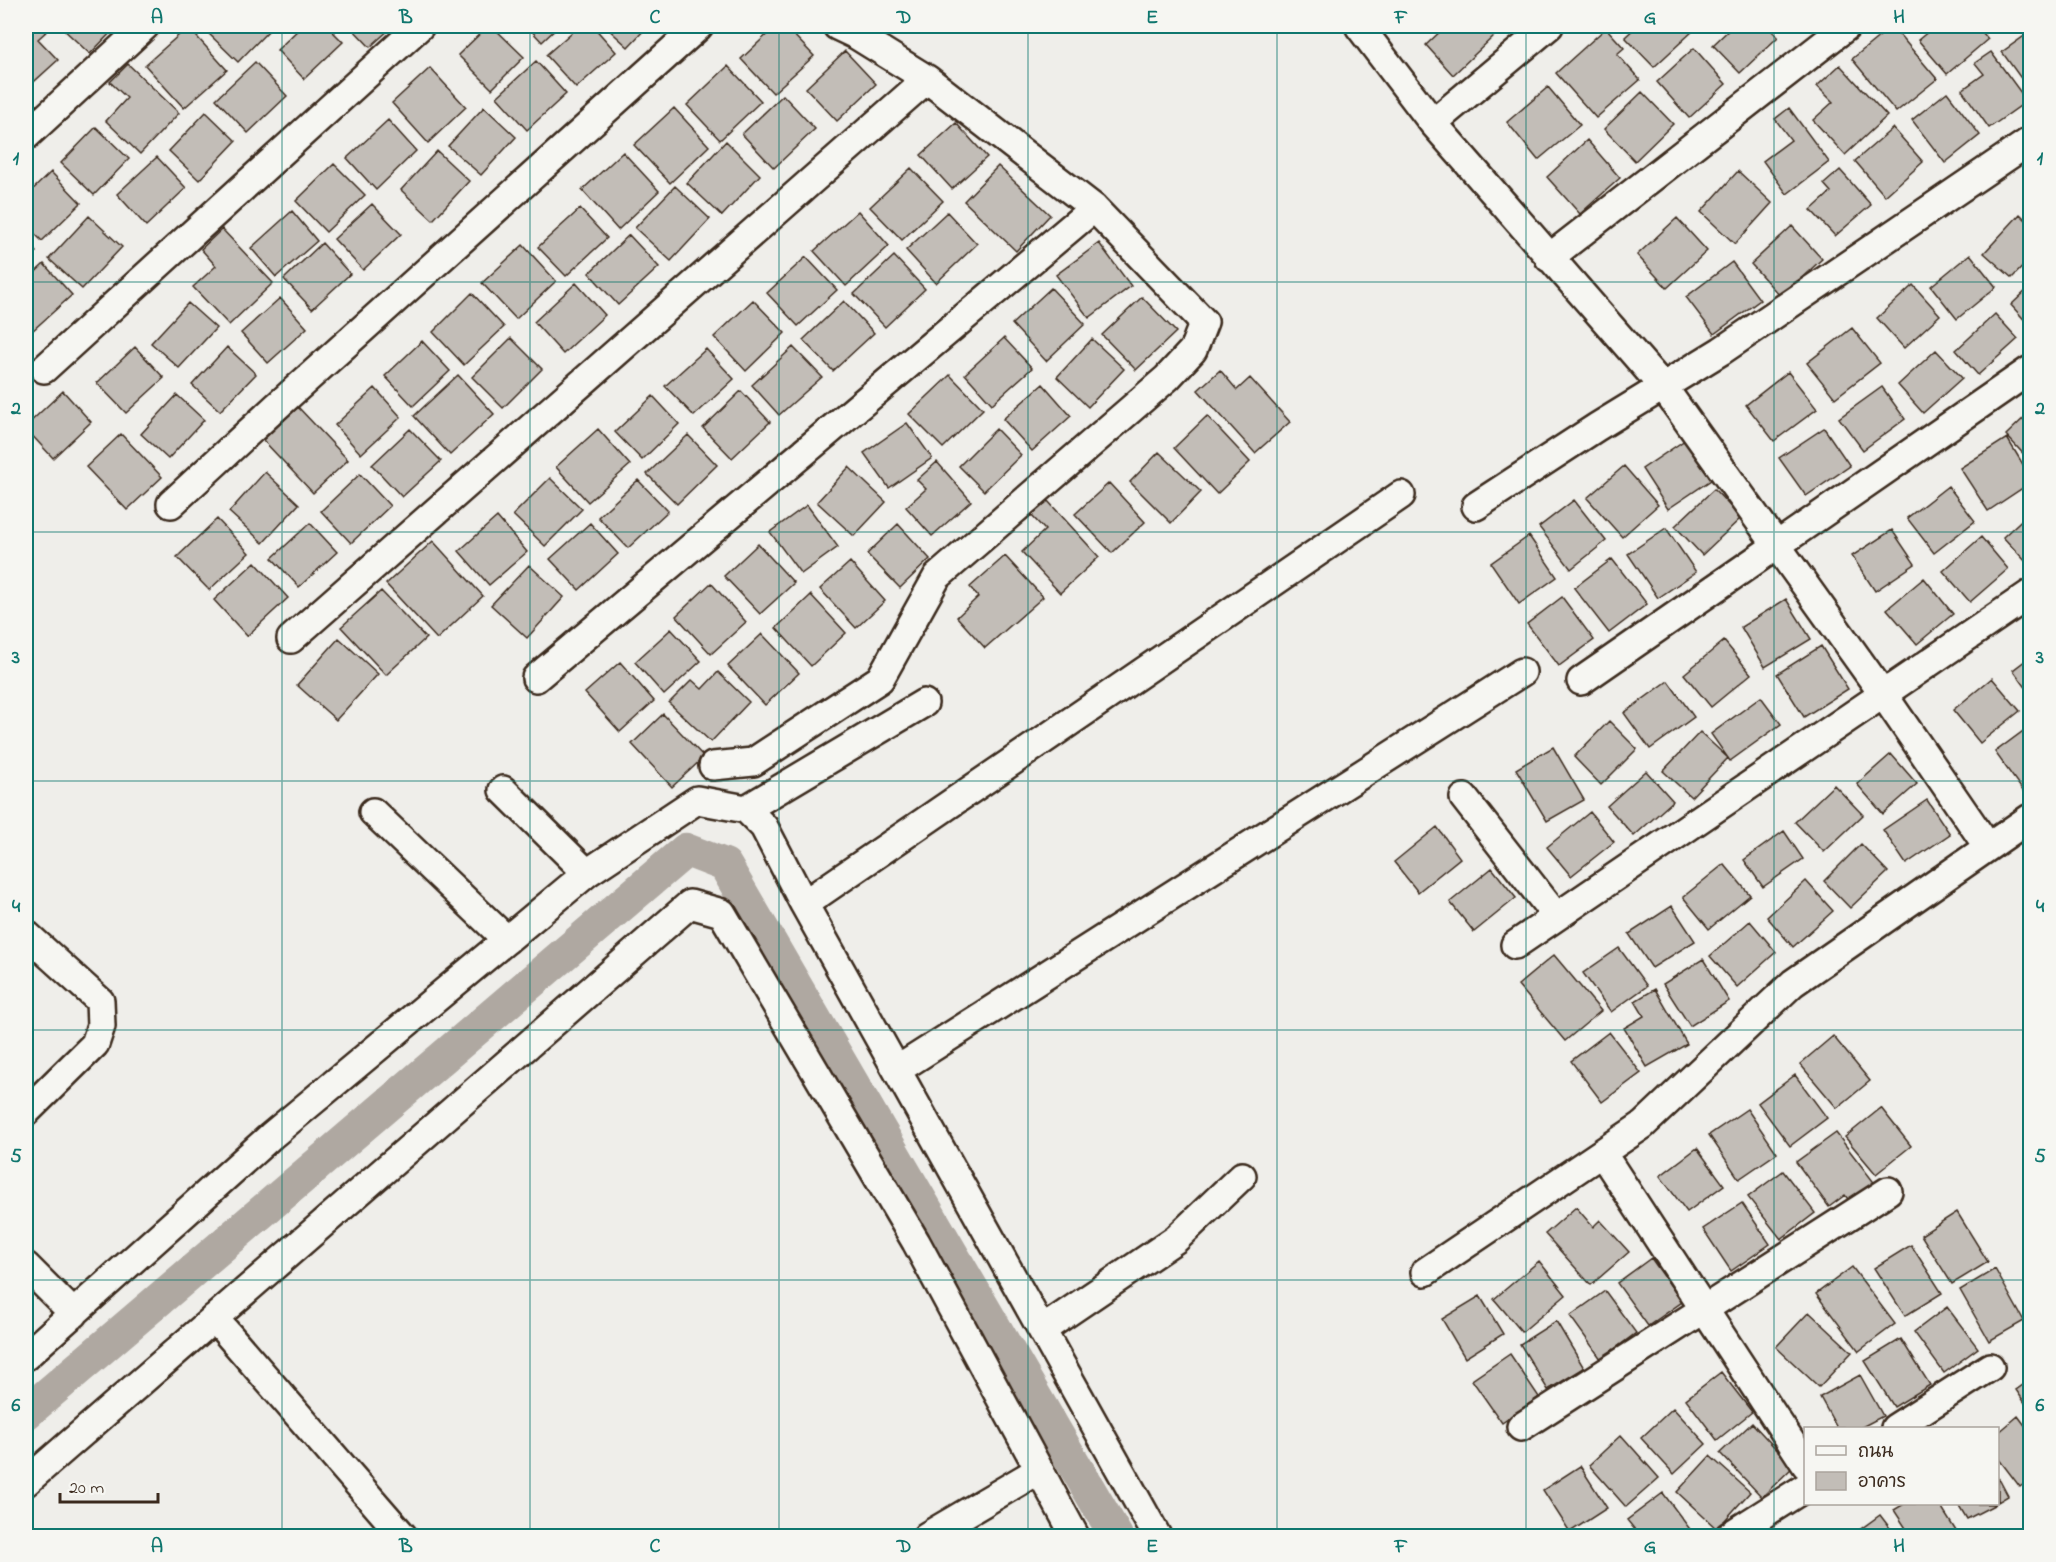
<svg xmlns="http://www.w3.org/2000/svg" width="2056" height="1562" viewBox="0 0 2056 1562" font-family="'Indie Flower','Playpen Sans Thai',sans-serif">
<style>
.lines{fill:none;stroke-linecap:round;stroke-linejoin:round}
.canal{stroke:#afa8a1;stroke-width:34}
.building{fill:#c2bdb7;stroke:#3b2a1e;stroke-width:1.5}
.minor-casing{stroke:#3b2a1e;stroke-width:32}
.minor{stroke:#f6f6f2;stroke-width:27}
.grid{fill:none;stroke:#0f766e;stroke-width:1.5;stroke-opacity:0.55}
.neatline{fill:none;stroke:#0f766e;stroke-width:2}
.grid-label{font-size:20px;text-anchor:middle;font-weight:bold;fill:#0f766e}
</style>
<rect width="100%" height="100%" fill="#efeeea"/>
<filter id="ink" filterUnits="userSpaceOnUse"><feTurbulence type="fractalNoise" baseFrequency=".0167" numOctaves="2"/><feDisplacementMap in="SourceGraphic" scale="12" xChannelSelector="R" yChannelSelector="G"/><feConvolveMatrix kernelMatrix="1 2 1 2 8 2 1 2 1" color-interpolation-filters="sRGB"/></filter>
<g filter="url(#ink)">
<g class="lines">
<path class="canal" d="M26,1413L686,850L725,865L1116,1536"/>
</g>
<path class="building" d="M26,26H44L48,30L38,39L58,60L26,89Z
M60,26H115L116,27L90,54Z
M209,26H273L238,62L205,30Z
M302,26H327L343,42L304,79L277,50Z
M350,26H389L391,28L370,47Z
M488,26H492L524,57L492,89L458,55Z
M527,26H559L542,42Z
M579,26H593L616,52L576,88L546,55Z
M605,26H648L628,47Z
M776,26H785L814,56L773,93L741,59Z
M1446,26H1486L1495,35L1453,75L1426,45Z
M1637,26H1690L1694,30L1654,67L1625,37Z
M1733,26H1767L1778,37L1740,73L1713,45Z
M1892,26L1937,79L1896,112L1852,59Z
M1935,26H1977L1988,39L1947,74L1918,40Z
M188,27L227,70L184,108L145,65Z
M1606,28L1624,48L1617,54L1640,80L1596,118L1556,73Z
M2030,32V91L2002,52Z
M1694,48L1726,84L1689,118L1657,82Z
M845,51L876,84L837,121L806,88Z
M1991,52L2027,101L1989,128L1962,90L1984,74L1975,63Z
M536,61L566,94L527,130L497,97Z
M255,62L287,96L248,133L216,99Z
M128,64L179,113L140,154L106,121L127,98L110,82Z
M1840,65L1887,116L1845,155L1813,120L1833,102L1817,86Z
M728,66L761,101L720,140L687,105Z
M430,68L466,107L428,143L392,103Z
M1548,87L1580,125L1538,160L1507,122Z
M1642,92L1673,124L1635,161L1604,129Z
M1947,92L1980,135L1945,163L1912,120Z
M783,95L815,129L774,168L742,134Z
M484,107L516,137L481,175L448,146Z
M674,108L709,146L670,183L634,145Z
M1789,108L1829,162L1787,194L1763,161L1791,140L1775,119Z
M206,112L236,141L199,180L169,151Z
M388,120L416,151L376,190L347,158Z
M956,123L987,157L952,189L921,155Z
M96,127L129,159L94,195L61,163Z
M1893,128L1923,162L1885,196L1855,161Z
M1587,140L1620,178L1580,214L1547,177Z
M726,141L760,175L722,216L687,183Z
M437,151L469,181L433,220L401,190Z
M623,152L659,191L618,230L582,190Z
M157,157L186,188L146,226L117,194Z
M334,164L365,195L326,232L296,201Z
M998,166L1050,215L1016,251L964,201Z
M911,168L943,201L902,240L870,207Z
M1840,170L1871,205L1835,236L1811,210L1831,192L1824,184Z
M1738,171L1772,203L1735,244L1701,212Z
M51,172L81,203L42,241L26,225V196Z
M675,186L710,219L671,261L635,228Z
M372,204L401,234L363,270L334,239Z
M580,209L607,238L566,276L538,247Z
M292,211L317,241L276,277L251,248Z
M858,211L889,246L846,286L814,251Z
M947,212L977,244L936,283L906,250Z
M2020,214L2030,224V259L2012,278L1984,253Z
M89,216L122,247L82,289L49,259Z
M1677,218L1707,251L1667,288L1637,255Z
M1792,226L1822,259L1781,297L1751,264Z
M222,229L273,283L229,325L193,287L216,266L201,249Z
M629,235L659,267L618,305L589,273Z
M26,241L36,252L26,263Z
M322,243L350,274L312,309L284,279Z
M1099,243L1131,286L1089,318L1056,275Z
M523,245L556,281L516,319L482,283Z
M1970,254L1996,287L1957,319L1931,286Z
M894,256L925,289L885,327L854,294Z
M806,257L837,290L798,326L767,293Z
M1732,262L1760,300L1714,334L1686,297Z
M44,264L72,295L31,332L26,326V281Z
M576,283L605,315L563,354L534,322Z
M1913,285L1940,315L1904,348L1877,318Z
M2030,287V326L2011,305Z
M1051,288L1085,324L1046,361L1012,324Z
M472,293L504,327L464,365L433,332Z
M1142,297L1176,332L1136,370L1102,335Z
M280,298L307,328L268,363L241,333Z
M753,300L785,333L746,371L714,337Z
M844,301L874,333L833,371L803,340Z
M188,303L216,328L179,368L151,343Z
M1995,314L2018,339L1978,375L1956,350Z
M1852,328L1880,363L1835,398L1807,363Z
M511,338L542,369L503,408L472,377Z
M1004,338L1032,368L992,404L965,374Z
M1092,339L1124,369L1088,407L1057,377Z
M422,341L450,371L413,406L385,376Z
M135,347L164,378L126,413L97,383Z
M227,347L256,374L220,411L192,385Z
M793,347L822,377L779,415L752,385Z
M706,349L734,379L694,416L665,386Z
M1936,350L1962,378L1923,413L1898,385Z
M1220,370L1237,390L1250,378L1290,422L1255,453L1198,390Z
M1788,372L1817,409L1774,441L1746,405Z
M458,375L494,414L450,455L414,416Z
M950,375L983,409L943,448L909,414Z
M1043,384L1071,416L1032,451L1003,419Z
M1882,387L1905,419L1863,450L1839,418Z
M375,388L401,417L361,454L335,425Z
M63,391L91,422L53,458L26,429V426Z
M741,391L770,422L732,458L703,428Z
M177,395L204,420L168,459L141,434Z
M653,396L679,424L642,460L615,432Z
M298,407L348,460L313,493L263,440Z
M2030,412V461L2006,435Z
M1207,416L1250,462L1217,494L1174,448Z
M907,423L932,458L889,488L864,453Z
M1824,428L1850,466L1806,496L1779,458Z
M410,429L441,461L402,497L372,465Z
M598,429L630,465L588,502L556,467Z
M996,429L1021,455L984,491L959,466Z
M121,434L162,477L127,510L86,467Z
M688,435L717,465L677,504L647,474Z
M2007,438L2030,476V483L1988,511L1960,468Z
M1685,440L1711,480L1668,509L1642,469Z
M1159,452L1201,492L1171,523L1130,482Z
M937,462L971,501L932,536L906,507L926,489L917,480Z
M1624,466L1658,505L1622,537L1587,498Z
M849,467L886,502L854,536L817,502Z
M265,472L299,504L263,543L229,512Z
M360,474L390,506L351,543L321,511Z
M550,478L582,509L545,546L513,515Z
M638,480L668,511L628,548L598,517Z
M1109,483L1145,522L1112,553L1075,514Z
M1948,486L1975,521L1934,553L1907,518Z
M1714,489L1741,518L1702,555L1675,526Z
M1047,500L1099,557L1060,593L1022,552L1045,530L1031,515Z
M1574,500L1606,541L1571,569L1539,527Z
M807,505L838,547L801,574L770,532Z
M2030,512V560L2027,563L2003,537Z
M497,517L527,552L489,585L459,551Z
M217,519L249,553L209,590L177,557Z
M310,523L337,552L299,587L272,558Z
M590,523L618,554L579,590L550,559Z
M898,524L930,559L900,588L867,554Z
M1666,528L1696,572L1658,598L1628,554Z
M1892,530L1915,564L1875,591L1852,556Z
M1529,536L1557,577L1519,604L1491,563Z
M1981,537L2008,569L1970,602L1943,571Z
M433,541L483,596L437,639L386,584Z
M758,544L794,583L760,614L724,576Z
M1005,556L1043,597L985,648L957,617L978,597L970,587Z
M1612,559L1647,604L1609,633L1574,588Z
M255,562L288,598L247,636L214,600Z
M850,562L885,601L856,628L820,589Z
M529,565L564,597L527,638L491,605Z
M1924,578L1953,614L1917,644L1887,609Z
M711,583L746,622L711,654L676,616Z
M381,591L426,638L386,675L341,627Z
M811,595L846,633L811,666L776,628Z
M1562,597L1594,640L1559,666L1527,624Z
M1786,599L1811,639L1765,667L1741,627Z
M671,629L701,661L664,695L635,662Z
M762,634L799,673L765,705L728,666Z
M339,638L378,674L336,720L297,685Z
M1724,641L1751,674L1711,707L1684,674Z
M1821,646L1848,689L1804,717L1777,674Z
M2030,657V693L2013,670Z
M620,662L654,701L620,732L585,693Z
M718,672L749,702L711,742L669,703L692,680L702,689Z
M1992,678L2020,711L1980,743L1953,710Z
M1668,681L1694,717L1650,749L1624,713Z
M1761,697L1781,724L1730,761L1711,734Z
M663,714L704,757L672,787L632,744Z
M1609,721L1637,749L1601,785L1574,757Z
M2030,726V785L2023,791L1995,752Z
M1700,732L1728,758L1691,797L1663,771Z
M1553,747L1584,800L1547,821L1516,769Z
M1891,754L1917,784L1883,814L1857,784Z
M1646,771L1673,801L1634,836L1607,806Z
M1834,785L1863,815L1824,852L1795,822Z
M1927,800L1950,834L1906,864L1883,830Z
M1590,812L1614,842L1571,876L1547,847Z
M1437,827L1460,858L1418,892L1394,862Z
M1784,831L1803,859L1763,887L1744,860Z
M1861,844L1888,872L1850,908L1824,881Z
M1724,864L1750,895L1709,929L1683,897Z
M1492,868L1516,898L1474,932L1450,902Z
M1806,881L1833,911L1793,947L1767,917Z
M1672,906L1695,941L1652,968L1629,934Z
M1750,921L1776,952L1737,987L1710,956Z
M1619,948L1647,986L1611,1012L1583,973Z
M1554,955L1601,1011L1565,1041L1518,985Z
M1703,959L1729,1001L1690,1026L1663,984Z
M1655,989L1687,1044L1647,1067L1624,1028L1644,1016L1635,1001Z
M1609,1032L1641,1073L1602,1102L1571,1061Z
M1833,1036L1870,1081L1837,1108L1800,1064Z
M1795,1075L1827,1118L1790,1146L1758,1103Z
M1881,1108L1911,1146L1876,1174L1845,1137Z
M1747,1109L1777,1153L1739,1179L1709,1135Z
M1836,1133L1883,1194L1858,1213L1845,1195L1829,1207L1796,1162Z
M1697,1148L1724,1185L1687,1212L1660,1176Z
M1783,1171L1815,1213L1781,1239L1748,1197Z
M1742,1203L1770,1244L1731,1271L1703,1229Z
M1576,1207L1593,1227L1600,1220L1629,1252L1591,1285L1545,1234Z
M1957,1212L1988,1262L1952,1284L1921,1235Z
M1911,1245L1942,1293L1905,1316L1874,1268Z
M1651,1258L1682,1302L1648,1326L1617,1283Z
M1539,1261L1566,1295L1522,1332L1494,1299Z
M1852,1267L1895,1324L1859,1351L1816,1294Z
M1995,1269L2024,1321L1989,1341L1960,1290Z
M1605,1291L1636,1333L1601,1359L1570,1316Z
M1480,1296L1503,1334L1465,1358L1442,1319Z
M1947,1307L1978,1348L1944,1373L1914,1332Z
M1809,1312L1852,1352L1819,1387L1776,1347Z
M1556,1321L1584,1368L1548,1390L1520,1344Z
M1901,1339L1930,1385L1894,1407L1865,1361Z
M1510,1354L1539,1397L1502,1423L1472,1380Z
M1721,1372L1752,1412L1717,1440L1686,1399Z
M1860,1375L1883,1416L1860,1428H1837L1820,1397Z
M2030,1380V1410L2016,1390Z
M1673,1408L1706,1444L1674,1474L1641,1438Z
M2018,1416L2030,1432V1479L2020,1487L1998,1458V1433Z
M1752,1423L1793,1467L1762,1497L1720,1453Z
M1621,1435L1659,1478L1626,1507L1589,1465Z
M1710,1456L1750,1492L1717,1529L1677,1492Z
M1580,1466L1607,1508L1570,1532L1543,1490Z
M1998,1477L2008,1496L1998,1502Z
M1663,1493L1695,1536H1640L1627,1520Z
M1904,1504H1939L1956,1531L1946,1536H1911L1894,1510Z
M1958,1504H1996L1967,1519Z
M1880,1515L1896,1536H1851Z"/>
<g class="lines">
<g class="minor-casing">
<path id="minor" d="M1359,26L1433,123L1664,388L1883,694L1988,847
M1433,123L1549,26
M26,136L145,26
M1549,258L1847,26
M44,369L420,26
M171,504L276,407L699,26
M1476,506L1597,427L1721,351L2030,141
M291,639L927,79
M536,678L1094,208
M1581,681L2030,370
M713,766L753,762L880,679L937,577L1167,378L1193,350L1204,322L1094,208L927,79L856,35L837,26
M503,790L587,873
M1464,798L1556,916
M746,809L924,703
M373,812L507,940
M804,904L1401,495
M26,934L100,1001L101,1026L95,1044L26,1112
M1515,945L2030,594
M897,1070L1522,672
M1602,1153L1806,1465
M26,1266L74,1314
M1425,1272L1643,1125L1793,983L2030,818
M214,1318L403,1536
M1042,1330L1176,1239L1242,1176
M26,1356L271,1136L587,873L697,800L746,809L764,827L804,904L1157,1536
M1521,1427L1888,1191
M1895,1428L1990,1367
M26,1482L690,904L722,913L916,1242L1075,1536
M927,1536L1039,1470
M1729,1536L1806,1487"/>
</g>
<use href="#minor" class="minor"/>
</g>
</g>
<path class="grid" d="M282,26V1536M530,26V1536M779,26V1536M1028,26V1536M1277,26V1536M1526,26V1536M1774,26V1536M26,282H2030M26,532H2030M26,781H2030M26,1030H2030M26,1280H2030"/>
<rect width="2056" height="1562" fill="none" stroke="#f6f6f2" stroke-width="66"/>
<rect x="1804" y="1427" width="195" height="78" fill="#f6f6f2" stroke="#aba49d" stroke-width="1.5"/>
<rect x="1816" y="1446" width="30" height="9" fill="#f6f6f2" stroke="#aba49d" stroke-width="1.5"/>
<text x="1858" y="1457" font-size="18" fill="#3b2a1e">ถนน</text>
<rect x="1816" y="1472" width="30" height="18" fill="#c2bdb7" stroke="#aba49d" stroke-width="1.5"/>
<text x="1858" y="1487" font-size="18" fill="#3b2a1e">อาคาร</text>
<path d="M60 1493v9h98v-9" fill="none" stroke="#3b2a1e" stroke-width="3"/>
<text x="69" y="1493" font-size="18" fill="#3b2a1e" stroke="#f6f6f2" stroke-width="4.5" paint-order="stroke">20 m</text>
<rect x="33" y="33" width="1990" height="1496" class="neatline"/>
<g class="grid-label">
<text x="157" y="23">A</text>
<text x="406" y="23">B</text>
<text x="655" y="23">C</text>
<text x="904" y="23">D</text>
<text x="1152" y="23">E</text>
<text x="1401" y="23">F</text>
<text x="1650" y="23">G</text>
<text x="1899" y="23">H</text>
<text x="16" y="164">1</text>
<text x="2040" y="164">1</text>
<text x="16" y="414">2</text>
<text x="2040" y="414">2</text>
<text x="16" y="663">3</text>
<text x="2040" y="663">3</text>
<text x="16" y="912">4</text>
<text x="2040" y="912">4</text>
<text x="16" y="1162">5</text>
<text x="2040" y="1162">5</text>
<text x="16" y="1411">6</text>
<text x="2040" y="1411">6</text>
<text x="157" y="1552">A</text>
<text x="406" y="1552">B</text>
<text x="655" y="1552">C</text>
<text x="904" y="1552">D</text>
<text x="1152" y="1552">E</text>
<text x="1401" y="1552">F</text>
<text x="1650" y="1552">G</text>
<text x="1899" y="1552">H</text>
</g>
</svg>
